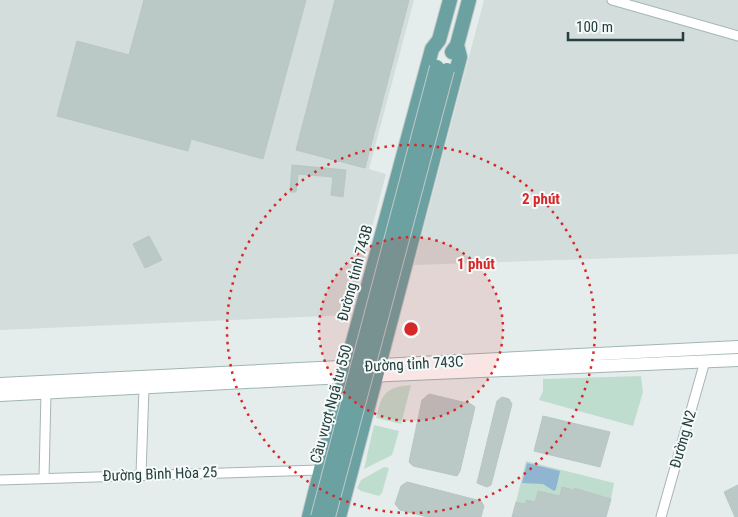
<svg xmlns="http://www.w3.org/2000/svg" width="738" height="517" viewBox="0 0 738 517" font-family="'Roboto Condensed',sans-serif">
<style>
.built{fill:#d3dddb}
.green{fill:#bfddcf}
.water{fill:#8fb5d0}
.building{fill:#bac8c6;stroke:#b7c7c4}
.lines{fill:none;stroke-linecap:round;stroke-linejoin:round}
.street-casing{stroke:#a7b5b4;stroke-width:11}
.secondary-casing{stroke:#a0b6b4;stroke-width:14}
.primary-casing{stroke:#c2c9c9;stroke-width:16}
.street{stroke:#fff;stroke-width:9}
.secondary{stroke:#fff;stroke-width:12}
.primary{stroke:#6ba1a1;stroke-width:14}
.primary-bridge-casing{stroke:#c2c9c9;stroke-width:16;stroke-linecap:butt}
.primary-bridge{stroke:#6ba1a1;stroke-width:14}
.ring{fill:none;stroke:#d62828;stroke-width:2.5;stroke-dasharray:2.5 5}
.labels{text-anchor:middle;stroke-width:4;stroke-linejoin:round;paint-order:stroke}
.street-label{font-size:15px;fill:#243f3e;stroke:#f5faf9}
.centre{fill:#d62828;stroke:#f5faf9;stroke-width:2.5}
.ring-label{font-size:15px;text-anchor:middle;font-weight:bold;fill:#d62828;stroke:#f5faf9;stroke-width:4;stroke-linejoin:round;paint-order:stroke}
</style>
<rect width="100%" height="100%" fill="#e5edec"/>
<path class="built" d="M0,0H414L369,169L386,174L349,315L0,330Z
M484,0H738V254L414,265Z"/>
<path class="green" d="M641,376L643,392L633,426L539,400L543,391V379Z
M411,385L401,424L376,418C382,394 385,387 411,385Z
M374,425L399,431L392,455L364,469Z
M526,461L614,483L611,499L574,488L560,496L538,491L535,502L527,500L525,504L516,502Z
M384,467L389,468L382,493L379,496L361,491L357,488L361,480Z"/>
<path class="water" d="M527,463L560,471L556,489L554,491L543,484L522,483Z"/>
<path class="building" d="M144,0H306L263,159L191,139L188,151L57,116L77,41L129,55Z
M335,0H409L365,168L296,150Z
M292,165L346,170L343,197L331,195L333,177L298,174L296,192H290Z
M149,236L162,260L145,268L133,244Z
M429,394L471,404L475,407L460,471L457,476L413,466L409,462L422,400Z
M502,397L509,399L512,404L491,485L487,487L477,483L497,401Z
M543,416L610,432L600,467L534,451Z
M407,482L481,501L484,506L481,517H428L400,510L395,504L401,486Z
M738,485V517H735L724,492Z
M562,487L573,490L574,488L611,499L606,517H512L516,502L525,504L527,500L535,502L538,491L560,496Z"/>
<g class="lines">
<g class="street-casing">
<path id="street" d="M612,0L738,36
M141,474L144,388
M44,478L46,393
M0,480L320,470
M661,517L705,361"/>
</g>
<g class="secondary-casing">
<path id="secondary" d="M0,384L738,347
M0,395L344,377L738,360"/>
</g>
<g class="primary-casing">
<path id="primary" d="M452,52L457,45L469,0
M309,517L350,353L432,49L439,40L450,0
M339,517L460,57L457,45"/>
</g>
<use href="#street" class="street"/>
<use href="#secondary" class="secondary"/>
<use href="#primary" class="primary"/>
<g class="primary-bridge-casing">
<path id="primary-bridge" d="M318,517L437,67
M328,517L447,70"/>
</g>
<use href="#primary-bridge" class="primary-bridge"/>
</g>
<circle cx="411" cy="329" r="92" fill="#d62828" fill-opacity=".12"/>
<g class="ring">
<circle cx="411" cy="329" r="92"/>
<circle cx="411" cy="329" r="184"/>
</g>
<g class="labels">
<g class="street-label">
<text transform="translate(355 273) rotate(-75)" y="5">Đường tỉnh 743B</text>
<text transform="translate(414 364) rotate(-3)" y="5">Đường tỉnh 743C</text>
<text transform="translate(331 404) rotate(-75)" y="5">Cầu vượt Ngã tư 550</text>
<text transform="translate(683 439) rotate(-74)" y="5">Đường N2</text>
<text transform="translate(160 474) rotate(-2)" y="5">Đường Bình Hòa 25</text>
</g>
</g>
<circle cx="411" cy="329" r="8" class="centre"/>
<g class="ring-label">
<text x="541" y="204">2 phút</text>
<text x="476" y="269">1 phút</text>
</g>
<path d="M568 32v8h115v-8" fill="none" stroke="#243f3e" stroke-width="2.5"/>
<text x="576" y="32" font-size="15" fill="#243f3e" stroke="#f5faf9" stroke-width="4" paint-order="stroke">100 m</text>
</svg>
